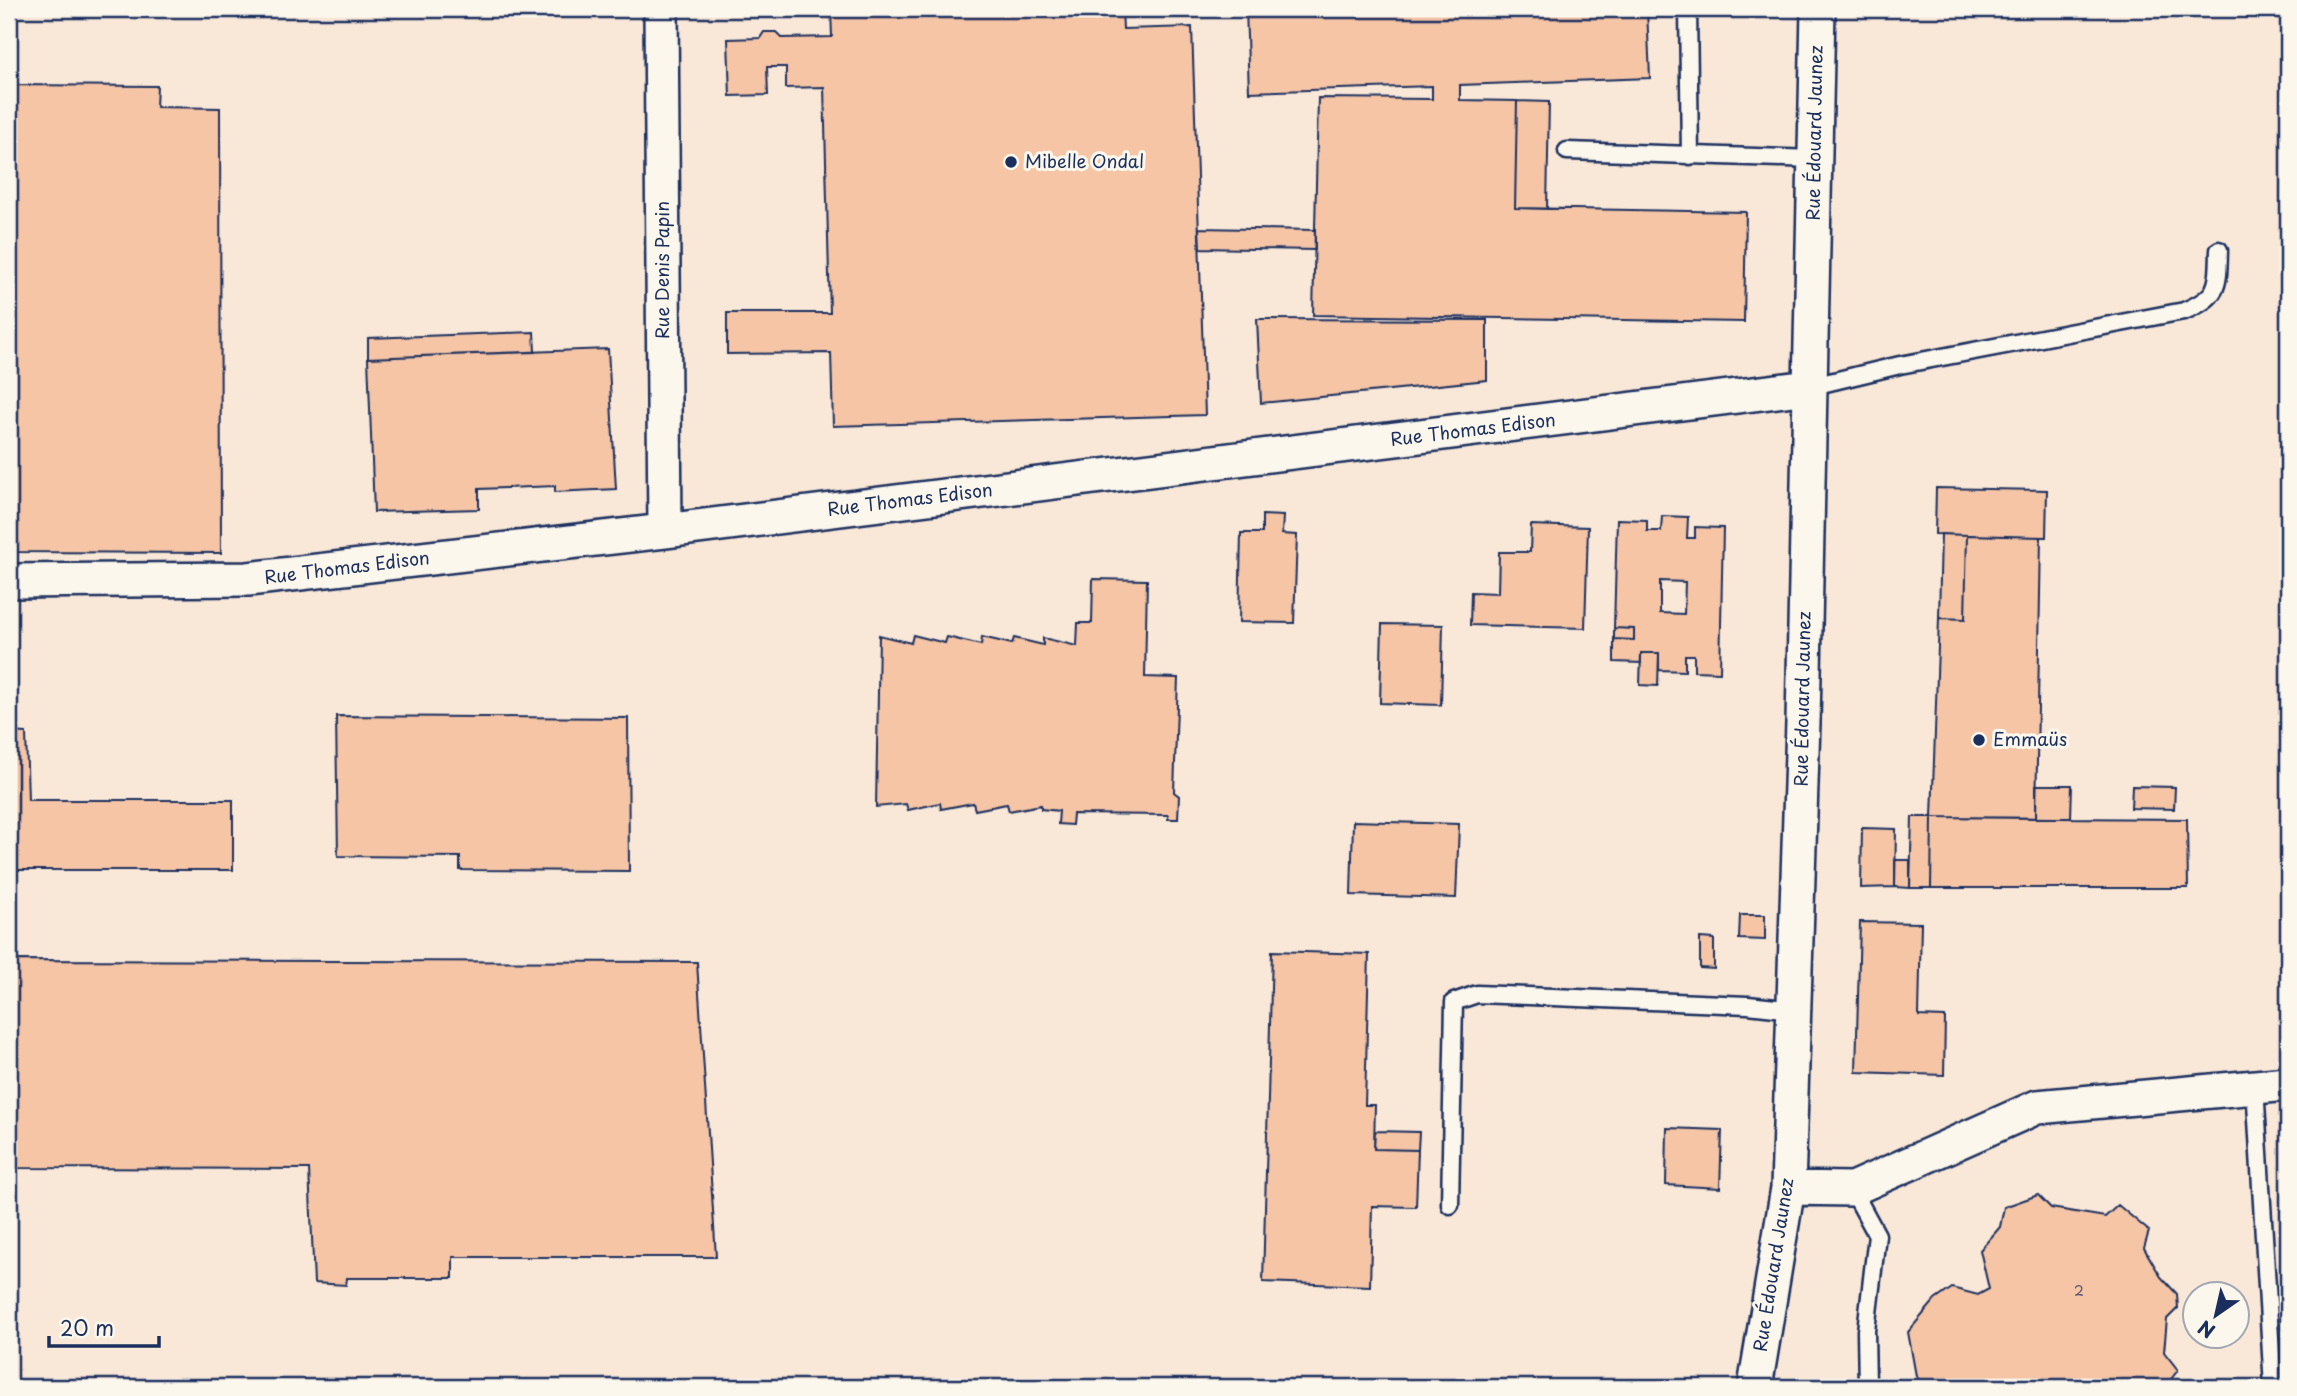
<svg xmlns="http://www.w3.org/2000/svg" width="2297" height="1396" viewBox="0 0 2297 1396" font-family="'Playpen Sans',sans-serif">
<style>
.built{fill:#f9e8d7;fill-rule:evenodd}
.building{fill:#f5c5a5;stroke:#1b2f5e;stroke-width:2;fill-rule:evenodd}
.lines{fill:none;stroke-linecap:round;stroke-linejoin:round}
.service-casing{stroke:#1b2f5e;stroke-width:21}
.minor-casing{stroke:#1b2f5e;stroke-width:38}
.service{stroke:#fbf7ec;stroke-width:16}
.minor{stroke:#fbf7ec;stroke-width:33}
.poi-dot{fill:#1b2f5e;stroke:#fbf7ec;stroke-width:2.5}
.labels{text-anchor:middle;stroke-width:6;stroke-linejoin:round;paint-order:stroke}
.number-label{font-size:14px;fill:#525470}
.street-label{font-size:18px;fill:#1b2f5e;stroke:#fbf7ec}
.poi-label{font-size:18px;fill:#1b2f5e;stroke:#fbf7ec;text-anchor:start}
</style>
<rect width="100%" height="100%" fill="#fbf7ec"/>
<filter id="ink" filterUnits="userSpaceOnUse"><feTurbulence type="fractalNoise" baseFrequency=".0143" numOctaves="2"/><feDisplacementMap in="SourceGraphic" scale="14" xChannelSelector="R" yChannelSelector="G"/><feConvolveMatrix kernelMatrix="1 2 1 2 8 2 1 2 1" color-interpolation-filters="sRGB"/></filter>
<g filter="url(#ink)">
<path class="built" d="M9,9H2288V1387H9ZM2196,1294H2238V1336H2196Z"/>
<path class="building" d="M831,9H1122L1123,29L1192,27L1205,415L833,426L831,353L727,354V313H830L824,87L786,88V67H767L768,95L730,96L728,39L760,38L764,32H776L782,38L832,37Z
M1246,9H1647L1650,78L1460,85V100L1517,101L1515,208L1746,212L1744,322L1313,315L1318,98L1432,99V86L1249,92Z
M9,85L157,86L156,107L220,108L221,553L9,552Z
M1517,101L1549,102L1547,209L1515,208Z
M1199,228L1315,230V250L1200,248Z
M1257,319L1487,320V380L1261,403Z
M534,332L535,352L368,358V338Z
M608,349L616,489L555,492V486L479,489V509L374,512L368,358Z
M1936,488L2047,490L2046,537L1935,534Z
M1262,515L1283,516L1282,534L1297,535L1294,623L1239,622L1241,533H1262Z
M1662,516L1688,517L1687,538H1695V527L1723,528L1720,672L1694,671V655H1685V671L1659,670V653H1641V663L1614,662V639L1634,640V629L1614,628L1617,519L1647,520V531H1661ZM1660,581L1685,582L1684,614L1660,613Z
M1531,525L1588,527L1585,628L1470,625L1471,592L1498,593L1499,552H1530Z
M1941,534L1967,535L1965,619L1939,618Z
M1967,535L2041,537L2036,818L1932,817L1939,618L1965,619Z
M1093,579L1147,580L1145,677L1178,678L1174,792L1179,796L1178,819H1168V815L1073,814L1072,825L1058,824L1059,811L1041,809V805L1009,811L1007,804L975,810L973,803L941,809L940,803L908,810L906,804L876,807L879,635L911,643L913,635L945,643L947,637L981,645L982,637L1012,644L1014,638L1043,645V638L1077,646L1078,623H1092Z
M1382,624L1443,625L1441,705L1380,703Z
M1614,628L1634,629V640L1614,639Z
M1641,653H1659L1658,686L1640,685Z
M336,716L628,718L629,871L460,870V857L338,856Z
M9,732L26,733L28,800H233V870H9Z
M2036,785H2072L2071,818H2036Z
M2132,786L2175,787L2174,809L2131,808Z
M1912,817H1932L1931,888H1910Z
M1932,817L2187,819L2188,888H1931Z
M1353,821L1459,824L1456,898L1351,895Z
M1862,828L1896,829L1895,887L1861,888Z
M1895,860H1910V888L1895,887Z
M1740,915H1765V940L1739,939Z
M1860,922L1921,923L1919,1016L1945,1017L1944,1075L1856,1072Z
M1700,938L1714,939V969L1700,968Z
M1272,951L1369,954L1365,1105H1375L1374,1149L1418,1150L1416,1207L1372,1206L1370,1286L1263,1282Z
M9,960L697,962L716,1257H453V1278H347L346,1285L314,1283L309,1169L9,1168Z
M1667,1128L1722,1130L1720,1188L1666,1185Z
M1375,1131L1419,1132L1418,1150L1374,1149Z
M2038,1195L2051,1208L2105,1217L2118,1205L2149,1231L2144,1248L2161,1277L2177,1294L2178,1308L2167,1319L2164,1352L2178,1370L2165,1387H2060L2034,1384L2030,1387H1925L1916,1376L1908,1332L1935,1300L1952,1288L1978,1295L1989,1289L1980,1250L2000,1227L2004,1207Z"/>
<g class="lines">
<g class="service-casing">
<path id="service" d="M1688,9L1690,156
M1567,151L1815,159
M1809,387L1900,365L2184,311C2220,296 2218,286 2219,250
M2255,1086L2273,1387
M1852,1189L1877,1235L1866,1331L1867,1387
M1450,1205L1454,1002L1477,994L1748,1005L1794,1010"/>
</g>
<g class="minor-casing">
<path id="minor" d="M661,9L665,531
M9,581L248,579L665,531L1809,387
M1788,1188L1852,1189L2037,1107L2288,1084
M1755,1387L1788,1188L1803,722L1818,9"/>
</g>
<use href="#service" class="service"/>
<use href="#minor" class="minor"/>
</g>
</g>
<g class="poi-dot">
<circle cx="1011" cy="162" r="7"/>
<circle cx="1979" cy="740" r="7"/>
</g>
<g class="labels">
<g class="number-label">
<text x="2079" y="1296">2</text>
</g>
<g class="street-label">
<text transform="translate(1815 133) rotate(-89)" y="6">Rue Édouard Jaunez</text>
<text transform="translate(663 270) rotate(-90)" y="6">Rue Denis Papin</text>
<text transform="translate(1473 430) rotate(-7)" y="6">Rue Thomas Edison</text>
<text transform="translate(910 500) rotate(-7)" y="6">Rue Thomas Edison</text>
<text transform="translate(347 568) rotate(-7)" y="6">Rue Thomas Edison</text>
<text transform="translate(1803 699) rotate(-89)" y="6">Rue Édouard Jaunez</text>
<text transform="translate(1774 1265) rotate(-81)" y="6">Rue Édouard Jaunez</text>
</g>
<g class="poi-label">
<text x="1025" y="168">Mibelle Ondal</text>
<text x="1993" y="746">Emmaüs</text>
</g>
</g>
<rect width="2297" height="1396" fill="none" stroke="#fbf7ec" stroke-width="35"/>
<rect x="18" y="18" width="2262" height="1361" fill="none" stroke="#1b2f5e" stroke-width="2.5" filter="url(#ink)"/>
<g transform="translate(2216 1315) rotate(214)"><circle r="33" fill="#fbf7ec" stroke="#a1a7b3" stroke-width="2"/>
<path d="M0-5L12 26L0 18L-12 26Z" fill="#1b2f5e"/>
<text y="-10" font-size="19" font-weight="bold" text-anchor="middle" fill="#1b2f5e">N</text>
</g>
<path d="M49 1336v10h110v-10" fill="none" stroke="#1b2f5e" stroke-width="3.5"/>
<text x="60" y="1336" font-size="21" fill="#1b2f5e" stroke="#fbf7ec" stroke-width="5" paint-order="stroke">20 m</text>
</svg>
